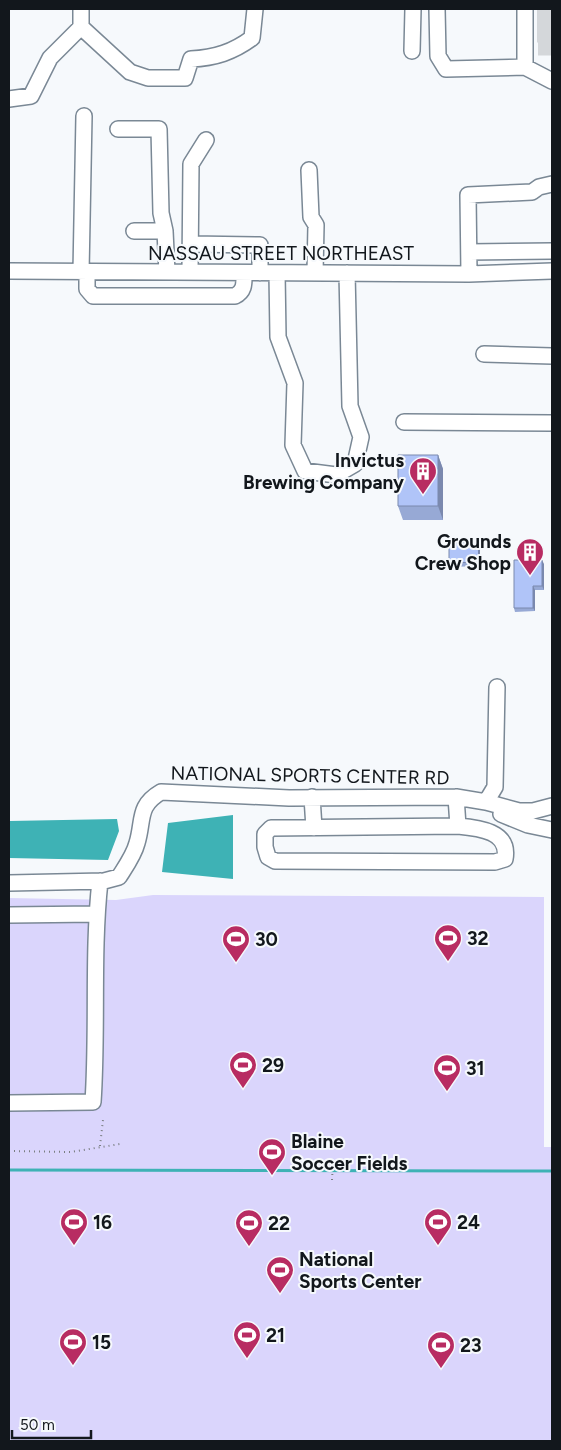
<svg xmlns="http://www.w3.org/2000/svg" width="561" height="1450" viewBox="0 0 561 1450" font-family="Figtree,sans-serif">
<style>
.green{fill:#dad5fc}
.water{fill:#3eb2b5}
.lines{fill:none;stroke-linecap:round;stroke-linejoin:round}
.stream{stroke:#3eb2b5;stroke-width:3}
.minor-tunnel{stroke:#d4d7da;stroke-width:15;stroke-dasharray:15 8;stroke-linecap:butt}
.minor-casing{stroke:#7a8895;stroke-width:18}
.path{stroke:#7a7e82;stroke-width:2;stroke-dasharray:1 4;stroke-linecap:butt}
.minor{stroke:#fff;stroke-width:15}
.wall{fill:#97a9d5}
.shaded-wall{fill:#7b89ae}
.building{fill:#b0c4f8;stroke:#7b89ae}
.labels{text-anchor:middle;stroke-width:4;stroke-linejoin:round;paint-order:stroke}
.street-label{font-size:19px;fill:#12171c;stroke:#f6f9fc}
.poi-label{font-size:19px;font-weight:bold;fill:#12171c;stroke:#f6f9fc;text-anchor:start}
</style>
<rect width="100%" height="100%" fill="#f6f9fc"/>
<path class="green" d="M153,895L544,897V1147H552V1441H9V898L116,900Z"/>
<path class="water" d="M233,815V879L162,872L168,823Z
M117,819L119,831L108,860L9,858V821Z"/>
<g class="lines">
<path class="stream" d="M9,1170L552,1171"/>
<path class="minor-tunnel" d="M537,10H552
M537,23H552
M537,35H552
M538,48H552"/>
<g class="minor-casing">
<path id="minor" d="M437,9L438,56L446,69L525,67V9
M81,27L130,72L148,78H185L191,59C215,58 233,52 252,38L255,9
M81,27V9
M412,51L413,9
M525,67L552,81
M9,99L31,96L50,58L81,27
M118,129H159L161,213L165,231L167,272
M309,170L311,217L316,225L315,273
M134,231H165
M191,244L260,245V273
M469,252L552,251
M9,271L469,274L552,271
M81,272L84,116
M87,272V289L93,296H235C245,291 244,283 244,273
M190,272L191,164L206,140
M277,273L278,337L295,383L293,445L305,471L336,475L355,464L361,437L350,406L347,273
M469,274L468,195L532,192L539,187L552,184
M484,354L552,356
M404,422L552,423
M312,797L314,828
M456,797L458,826C479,828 510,831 505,859L495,862L275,861L268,857L265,847V834L271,828L458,826
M486,802L495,787L497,687
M501,814L528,825L552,830
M9,883L104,881L119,877C126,866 134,855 137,843C144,820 137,806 161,792L289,798L456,797L486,802L519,811H533L552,806
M9,915L96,914
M9,1103L93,1102C98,1028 92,954 100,881"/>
</g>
<path class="path" d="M100,1146L103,1120
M9,1151L71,1152L120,1144
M332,1180L333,1163"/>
<use href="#minor" class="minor"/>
</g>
<path class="wall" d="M438,455L443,469V520H403L398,506Z
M480,546V566L451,567L449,563Z
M544,564V590H535V611L515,612L514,608Z"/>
<path class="shaded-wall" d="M438,455L443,469V520L438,506Z
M478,542L480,546V566L479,562Z
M542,560L544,564V590L542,586Z
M533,586L535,590V611L533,608Z"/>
<path class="building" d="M398,455H438V506H398Z
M478,542L479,562L449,563V543Z
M514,560H542V586H533V608H514Z"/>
<defs>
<g id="building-pin" transform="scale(1.4375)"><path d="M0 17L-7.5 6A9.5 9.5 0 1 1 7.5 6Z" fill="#b82c62" stroke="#f6f9fc"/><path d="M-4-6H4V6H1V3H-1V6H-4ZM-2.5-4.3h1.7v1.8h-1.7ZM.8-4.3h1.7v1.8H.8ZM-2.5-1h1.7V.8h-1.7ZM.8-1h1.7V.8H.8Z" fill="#fff"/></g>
<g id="stadium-pin" transform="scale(1.4375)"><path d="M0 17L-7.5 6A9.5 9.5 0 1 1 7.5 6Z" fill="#b82c62" stroke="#f6f9fc"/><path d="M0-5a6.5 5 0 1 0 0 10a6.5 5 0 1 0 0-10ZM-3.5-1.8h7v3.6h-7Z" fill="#fff"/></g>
</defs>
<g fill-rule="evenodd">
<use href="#building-pin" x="423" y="471"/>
<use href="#building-pin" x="530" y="552"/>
<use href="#stadium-pin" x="448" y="938"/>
<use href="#stadium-pin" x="236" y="939"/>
<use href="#stadium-pin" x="243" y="1065"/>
<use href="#stadium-pin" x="447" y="1068"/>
<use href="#stadium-pin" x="272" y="1152"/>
<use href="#stadium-pin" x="74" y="1222"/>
<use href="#stadium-pin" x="438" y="1222"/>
<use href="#stadium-pin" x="249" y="1223"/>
<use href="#stadium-pin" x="280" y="1270"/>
<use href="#stadium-pin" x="247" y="1335"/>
<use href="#stadium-pin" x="73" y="1342"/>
<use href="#stadium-pin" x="441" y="1345"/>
</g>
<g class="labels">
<g class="street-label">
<text x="281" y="260">NASSAU STREET NORTHEAST</text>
<text transform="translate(310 775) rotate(1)" y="7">NATIONAL SPORTS CENTER RD</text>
</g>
<g class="poi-label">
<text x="404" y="467" text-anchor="end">Invictus<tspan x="404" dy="22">Brewing Company</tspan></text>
<text x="511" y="548" text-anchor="end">Grounds<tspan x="511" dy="22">Crew Shop</tspan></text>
<text x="467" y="945">32</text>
<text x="255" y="946">30</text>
<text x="262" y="1072">29</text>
<text x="466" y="1075">31</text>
<text x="291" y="1148">Blaine<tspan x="291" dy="22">Soccer Fields</tspan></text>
<text x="93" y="1229">16</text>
<text x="457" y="1229">24</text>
<text x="268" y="1230">22</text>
<text x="299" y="1266">National<tspan x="299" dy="22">Sports Center</tspan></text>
<text x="266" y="1342">21</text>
<text x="92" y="1349">15</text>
<text x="460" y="1352">23</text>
</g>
</g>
<rect width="561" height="1450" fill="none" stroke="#12171c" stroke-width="20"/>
<path d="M12 1430v8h79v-8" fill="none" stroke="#12171c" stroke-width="2.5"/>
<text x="20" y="1430" font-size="15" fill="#12171c" stroke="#f6f9fc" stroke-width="4" paint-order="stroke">50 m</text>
</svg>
